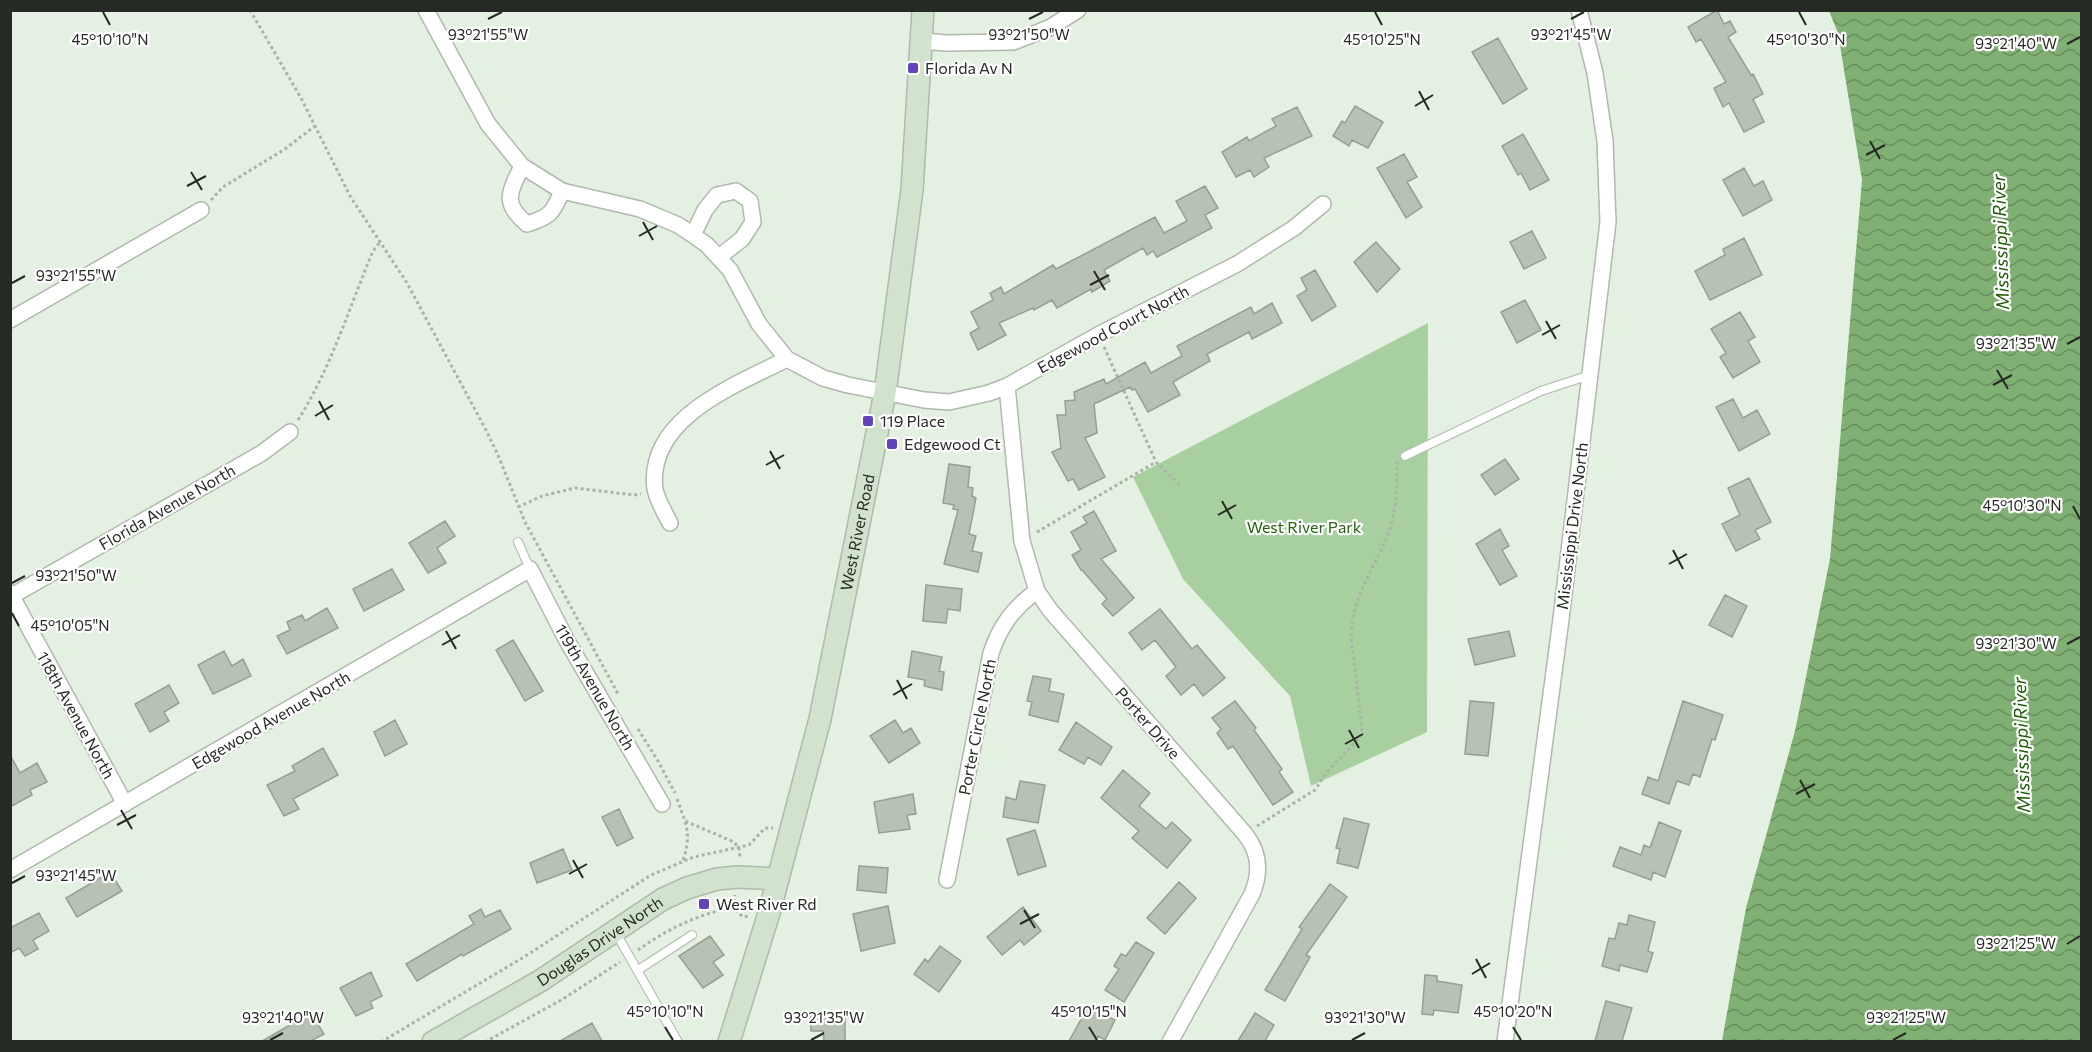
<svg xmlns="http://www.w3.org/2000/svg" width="2092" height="1052" viewBox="0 0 2092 1052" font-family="Commissioner,sans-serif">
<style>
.green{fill:#a8cf9f}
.water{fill:url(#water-waves)}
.building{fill:#b7c2b5;stroke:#959f92;stroke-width:1.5}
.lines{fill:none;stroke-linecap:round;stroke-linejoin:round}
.lane-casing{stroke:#afb9ac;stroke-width:10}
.street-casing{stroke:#afb9ac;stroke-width:18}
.secondary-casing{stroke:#afb9ac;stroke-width:24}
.path{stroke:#a9b3a8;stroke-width:3;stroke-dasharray:3 3;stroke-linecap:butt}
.lane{stroke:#fff;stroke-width:8}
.street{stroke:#fff;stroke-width:15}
.secondary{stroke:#d1e2cd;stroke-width:21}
.ticks{fill:none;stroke:#262a25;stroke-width:2}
.poi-dot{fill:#6143bb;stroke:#fff;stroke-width:2}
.labels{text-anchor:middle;stroke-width:4.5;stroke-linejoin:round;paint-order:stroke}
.poi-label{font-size:16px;fill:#262a25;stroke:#fff;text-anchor:start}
.street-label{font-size:16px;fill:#262a25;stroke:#fff}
.park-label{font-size:16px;fill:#246310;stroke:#fff}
.water-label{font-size:18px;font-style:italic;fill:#1b5b03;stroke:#fff}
.ticks-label{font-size:15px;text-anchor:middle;fill:#262a25;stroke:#fff;stroke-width:4.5;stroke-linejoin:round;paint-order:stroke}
</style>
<defs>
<pattern id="water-waves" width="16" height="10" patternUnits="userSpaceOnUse" patternTransform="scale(1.5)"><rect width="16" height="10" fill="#80b074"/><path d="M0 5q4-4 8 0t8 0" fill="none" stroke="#698f5f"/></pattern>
</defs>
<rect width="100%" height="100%" fill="#e4f0e2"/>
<path class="green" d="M1428,323L1427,732L1311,786L1290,696L1183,579L1133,477Z"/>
<path class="water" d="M1829,11H2081V1041H1722L1746,908L1795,731L1830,559L1862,180L1838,33Z"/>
<path class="building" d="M1717,10L1724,24L1730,21L1736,32L1728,37L1751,75L1753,74L1763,94L1753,99L1764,122L1744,132L1729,103L1723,107L1714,88L1726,82L1701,39L1696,42L1688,27Z
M1498,38L1527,89L1503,104L1472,52Z
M1355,106L1383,122L1368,148L1352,140L1349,146L1333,136L1342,121L1345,123Z
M1297,107L1312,136L1264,158L1269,167L1254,177L1250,170L1236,177L1222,152L1247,137L1249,141L1276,126L1272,119Z
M1523,134L1549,180L1530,190L1521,173L1518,175L1502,146Z
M1404,154L1417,177L1407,182L1422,207L1406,218L1377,168Z
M1744,168L1754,186L1763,181L1772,200L1743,216L1723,180Z
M1205,186L1218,208L1205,215L1212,228L1157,257L1153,251L1147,255L1143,248L1104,270L1110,281L1092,292L1091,289L1057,308L1052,300L1034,310L1033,308L999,323L1006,335L978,350L970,333L979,328L971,312L993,300L990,293L1001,287L1004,294L1053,265L1056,269L1155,217L1164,233L1187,221L1176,201Z
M1532,231L1546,258L1524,269L1510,242Z
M1744,238L1762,275L1710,300L1695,271L1725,255L1723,249Z
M1376,242L1400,269L1377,292L1354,262Z
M1315,270L1336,306L1312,321L1297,296L1307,290L1301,278Z
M1525,300L1541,330L1517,343L1501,312Z
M1272,303L1282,323L1252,339L1249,332L1207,354L1210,361L1173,382L1180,395L1148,412L1135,389L1132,390L1130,387L1094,404L1097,433L1085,438L1105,477L1079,490L1073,479L1068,481L1052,452L1061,448L1057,415H1066L1065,401L1075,400L1074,392L1104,379L1106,384L1145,362L1151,373L1182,356L1177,346L1251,307L1254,314Z
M1740,312L1755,337L1748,341L1760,362L1733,378L1720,357L1726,353L1711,329Z
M1733,399L1743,418L1757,410L1770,434L1739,451L1716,407Z
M1505,459L1519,479L1495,495L1481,475Z
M949,464L970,467L968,487L973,488L972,496L976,498L969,534L976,536L972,551L982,553L978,572L944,564L958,510L953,509L954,505L943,503Z
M1749,478L1771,522L1755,530L1760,539L1736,551L1722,524L1740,515L1728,488Z
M1094,511L1116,551L1101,559L1134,598L1113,616L1102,604L1107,599L1082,570H1081L1072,555L1081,550L1071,532L1087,523L1083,517Z
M445,521L455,536L437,548L446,563L428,573L409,543Z
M1500,529L1509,546L1502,550L1517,576L1500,585L1476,544Z
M392,569L404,590L364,611L353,589Z
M926,585L962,589L960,611L948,609L946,623L923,621Z
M1725,595L1747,606L1732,637L1709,625Z
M327,608L338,628L287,654L277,636L290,630L287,622L302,615L305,621Z
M1160,609L1192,649L1197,645L1225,678L1203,696L1194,684L1181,695L1166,676L1176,667L1155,640L1142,650L1129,633Z
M1509,631L1515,656L1475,665L1468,639Z
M513,640L543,691L525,701L496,650Z
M224,651L232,666L243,659L251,676L213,694L198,665Z
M912,651L942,657L939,671L944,672L942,690L924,686L925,680L908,677Z
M1033,676L1051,679L1049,691L1064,694L1058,722L1029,715L1032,702L1027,701Z
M169,685L179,703L164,712L169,721L150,732L135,704Z
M1235,701L1256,728L1254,730L1282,769L1279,772L1293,792L1273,805L1233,746L1228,749L1217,733L1221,729L1212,718Z
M1470,701L1494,703L1488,756L1465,754Z
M1683,701L1723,715L1715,740L1712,739L1700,777L1693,774L1689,785L1677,781L1669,804L1642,794L1648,777L1658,781Z
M395,720L407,744L385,756L374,732Z
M895,720L903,733L911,728L920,743L889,763L870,736Z
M1076,722L1112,747L1101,765L1088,757L1084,764L1059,750Z
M323,748L338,775L293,799L299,809L284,816L267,785L295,771L292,766Z
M10,755L20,773L37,763L47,782L30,790L32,795L10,807Z
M1123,770L1150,793L1139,806L1166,829L1172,822L1191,840L1167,868L1132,838L1139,831L1101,798Z
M1020,781L1045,785L1038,823L1003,817L1006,797L1016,800Z
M913,794L916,814L907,815L910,829L879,833L874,802Z
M619,809L633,838L617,846L602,817Z
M1344,818L1369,824L1358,868L1337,863L1340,849L1336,848Z
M1659,822L1681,831L1665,877L1653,872L1651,880L1613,866L1620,847L1641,855L1644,845L1650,848Z
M1035,830L1046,866L1018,875L1007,839Z
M563,849L572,870L537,883L530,863Z
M859,866L888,868L886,893L857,890Z
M110,872L122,891L77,917L66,898Z
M1179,882L1196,898L1165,934L1147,918Z
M1330,884L1347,897L1306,955L1310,957L1285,1001L1265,990L1302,929L1299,927Z
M888,906L895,943L861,951L853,914Z
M1023,907L1041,931L1024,945L1020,940L1002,955L987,937Z
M481,909L485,917L500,910L511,929L463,956L462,954L417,981L406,964L474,924L469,916Z
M39,913L49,931L33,940L38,949L25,956L19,948L10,953V928Z
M1629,915L1655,922L1648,951L1653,953L1647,972L1620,965L1619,971L1602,966L1609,938L1615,939L1619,923L1627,925Z
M710,936L724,955L713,962L723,975L703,988L679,956Z
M1136,942L1154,953L1124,1002L1105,990L1119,969L1114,966L1121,954L1126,956Z
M940,946L961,961L939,992L914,974L925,959L928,962Z
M371,972L382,996L370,1002L373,1008L356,1016L340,988Z
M1425,975L1437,976V981L1462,985L1458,1013L1434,1010L1433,1015L1422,1014Z
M1606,1001L1632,1008L1622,1041H1595Z
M1088,1007L1115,1020L1105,1040L1098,1036L1095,1041H1069Z
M311,1013L324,1034L311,1041H262Z
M1255,1013L1274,1025L1265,1041H1238Z
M810,1015H845V1041H824L823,1031H811Z
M592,1023L602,1041H560Z"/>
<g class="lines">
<g class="lane-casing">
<path id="lane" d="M1405,456L1541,391L1590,375
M518,542L530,569
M616,933L678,1042
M638,970L692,935"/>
</g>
<g class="street-casing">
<path id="street" d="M426,10L488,124L522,166L562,191L640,209L678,225L693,235L707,245L730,270L759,324L787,359L823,378L848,385L924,400L949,402L989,393L1007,386L1098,335L1237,264L1294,228L1323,204
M923,41L946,43L1013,42L1049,28L1078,10
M522,166C509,193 502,203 527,224C550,217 553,213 562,191
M693,235L705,210L717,195L736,191L750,201L753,222L742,239L719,257
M10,320L201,210
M1007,386L1022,541L1037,591L1050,610L1245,834C1260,853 1261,872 1252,894L1170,1042
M670,523C665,513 657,500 655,489C646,418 736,385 787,359
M10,593L125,804
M10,597L262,453L290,432
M10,870L530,569L566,639L662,804
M947,880L991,653C1000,626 1014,607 1037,591
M1505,1042L1561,619L1608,222L1605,141L1595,73L1579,10"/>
</g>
<g class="secondary-casing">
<g id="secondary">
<path id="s1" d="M433,1042L540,981L663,899L687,888L717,879L738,877L778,879"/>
<path id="s2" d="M729,1042L769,913L820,719L885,393L912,190L923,10"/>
</g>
</g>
<path class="path" d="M250,10L301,98L350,196L407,283L486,430L498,455L525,522L618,694
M211,200L223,187L285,149L315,126
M1104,347L1156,462L1180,485
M298,420C331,368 349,308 373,251L381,241
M518,507L542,496L575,488L634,495L641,494
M1037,532L1156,462
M638,729L658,761L675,793
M677,799L685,821L734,842L739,848L740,859
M1257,826L1315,790L1327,772L1360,737L1362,729L1351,636C1353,593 1374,570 1389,532C1397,509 1397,486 1397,462
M683,860C688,846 689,835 685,821
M733,908L735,895
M638,950C666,930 699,913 733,908L743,917L750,916
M381,1042L524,957L651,875L694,857L749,845L765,828H773
M485,1042L563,999L620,962"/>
<use href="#lane" class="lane"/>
<use href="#street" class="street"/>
<use href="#secondary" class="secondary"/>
</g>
<path class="ticks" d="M103,12L110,25M1375,12L1382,25M1799,12L1806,25M488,19L502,12M1029,19L1043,12M1571,19L1584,12M2067,44L2080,37M1419,91L1429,110M1415,106L1433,95M1870,141L1880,159M1866,155L1885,145M191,172L202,190M187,186L206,176M643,222L653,240M639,236L657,226M1094,271L1105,290M12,283L25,276M1090,285L1109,275M1546,321L1556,339M1542,335L1560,325M2067,344L2080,337M1997,370L2008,389M1993,385L2012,375M319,401L329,420M315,416L333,405M770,451L780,469M766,465L784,455M1222,501L1232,519M2073,506L2080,519M1218,515L1236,505M1673,550L1683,569M1669,564L1687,554M12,583L25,576M12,613L19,626M446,631L456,649M2067,644L2080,637M442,645L460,635M897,680L907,699M893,695L912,684M1349,730L1359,748M1345,744L1363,734M1800,780L1810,798M1796,794L1815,784M121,810L132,829M117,825L136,815M573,860L583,878M569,874L587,864M12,883L25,876M1024,910L1035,928M1020,924L1039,914M2067,944L2080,936M1476,959L1486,978M1472,974L1490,963M665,1027L673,1040M1089,1027L1097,1040M1513,1027L1521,1040M270,1040L283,1033M811,1040L824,1033M1352,1040L1365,1033M1893,1040L1906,1033"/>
<g class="poi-dot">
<rect x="907" y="62" width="12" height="12" rx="3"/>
<rect x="862" y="415" width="12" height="12" rx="3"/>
<rect x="886" y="438" width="12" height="12" rx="3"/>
<rect x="698" y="898" width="12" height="12" rx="3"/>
</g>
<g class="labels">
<g class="poi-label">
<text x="925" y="74">Florida Av N</text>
<text x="880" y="427">119 Place</text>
<text x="904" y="450">Edgewood Ct</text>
<text x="716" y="910">West River Rd</text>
</g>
<g class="street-label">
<text transform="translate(1113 329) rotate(-28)" y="6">Edgewood Court North</text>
<text transform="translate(167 507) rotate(-30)" y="6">Florida Avenue North</text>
<text transform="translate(1572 526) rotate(-83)" y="6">Mississippi Drive North</text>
<text dy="6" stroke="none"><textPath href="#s2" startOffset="526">West River Road</textPath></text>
<text transform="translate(595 687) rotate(60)" y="6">119th Avenue North</text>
<text transform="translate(76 715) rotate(61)" y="6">118th Avenue North</text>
<text transform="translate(271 720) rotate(-30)" y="6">Edgewood Avenue North</text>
<text transform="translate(1148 723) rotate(49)" y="6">Porter Drive</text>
<text transform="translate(977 727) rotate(-79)" y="6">Porter Circle North</text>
<text dy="6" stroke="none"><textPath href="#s1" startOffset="195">Douglas Drive North</textPath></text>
</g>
<g class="park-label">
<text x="1304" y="533">West River Park</text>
</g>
<g class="water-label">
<text transform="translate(2001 242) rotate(-92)" y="6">Mississippi River</text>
<text transform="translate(2022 745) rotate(-92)" y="6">Mississippi River</text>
</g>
</g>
<g class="ticks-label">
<text x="488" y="40">93°21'55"W</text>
<text x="1029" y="40">93°21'50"W</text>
<text x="1571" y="40">93°21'45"W</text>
<text x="110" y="45">45°10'10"N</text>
<text x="1382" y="45">45°10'25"N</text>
<text x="1806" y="45">45°10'30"N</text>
<text x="2016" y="49">93°21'40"W</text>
<text x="76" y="281">93°21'55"W</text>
<text x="2016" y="349">93°21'35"W</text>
<text x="2022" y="511">45°10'30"N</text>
<text x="76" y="581">93°21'50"W</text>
<text x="70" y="631">45°10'05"N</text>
<text x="2016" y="649">93°21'30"W</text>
<text x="76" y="881">93°21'45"W</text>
<text x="2016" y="949">93°21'25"W</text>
<text x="665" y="1017">45°10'10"N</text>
<text x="1089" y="1017">45°10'15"N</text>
<text x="1513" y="1017">45°10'20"N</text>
<text x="283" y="1023">93°21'40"W</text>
<text x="824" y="1023">93°21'35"W</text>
<text x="1365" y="1023">93°21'30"W</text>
<text x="1906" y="1023">93°21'25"W</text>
</g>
<rect width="2092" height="1052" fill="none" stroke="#262a25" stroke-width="24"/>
</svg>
